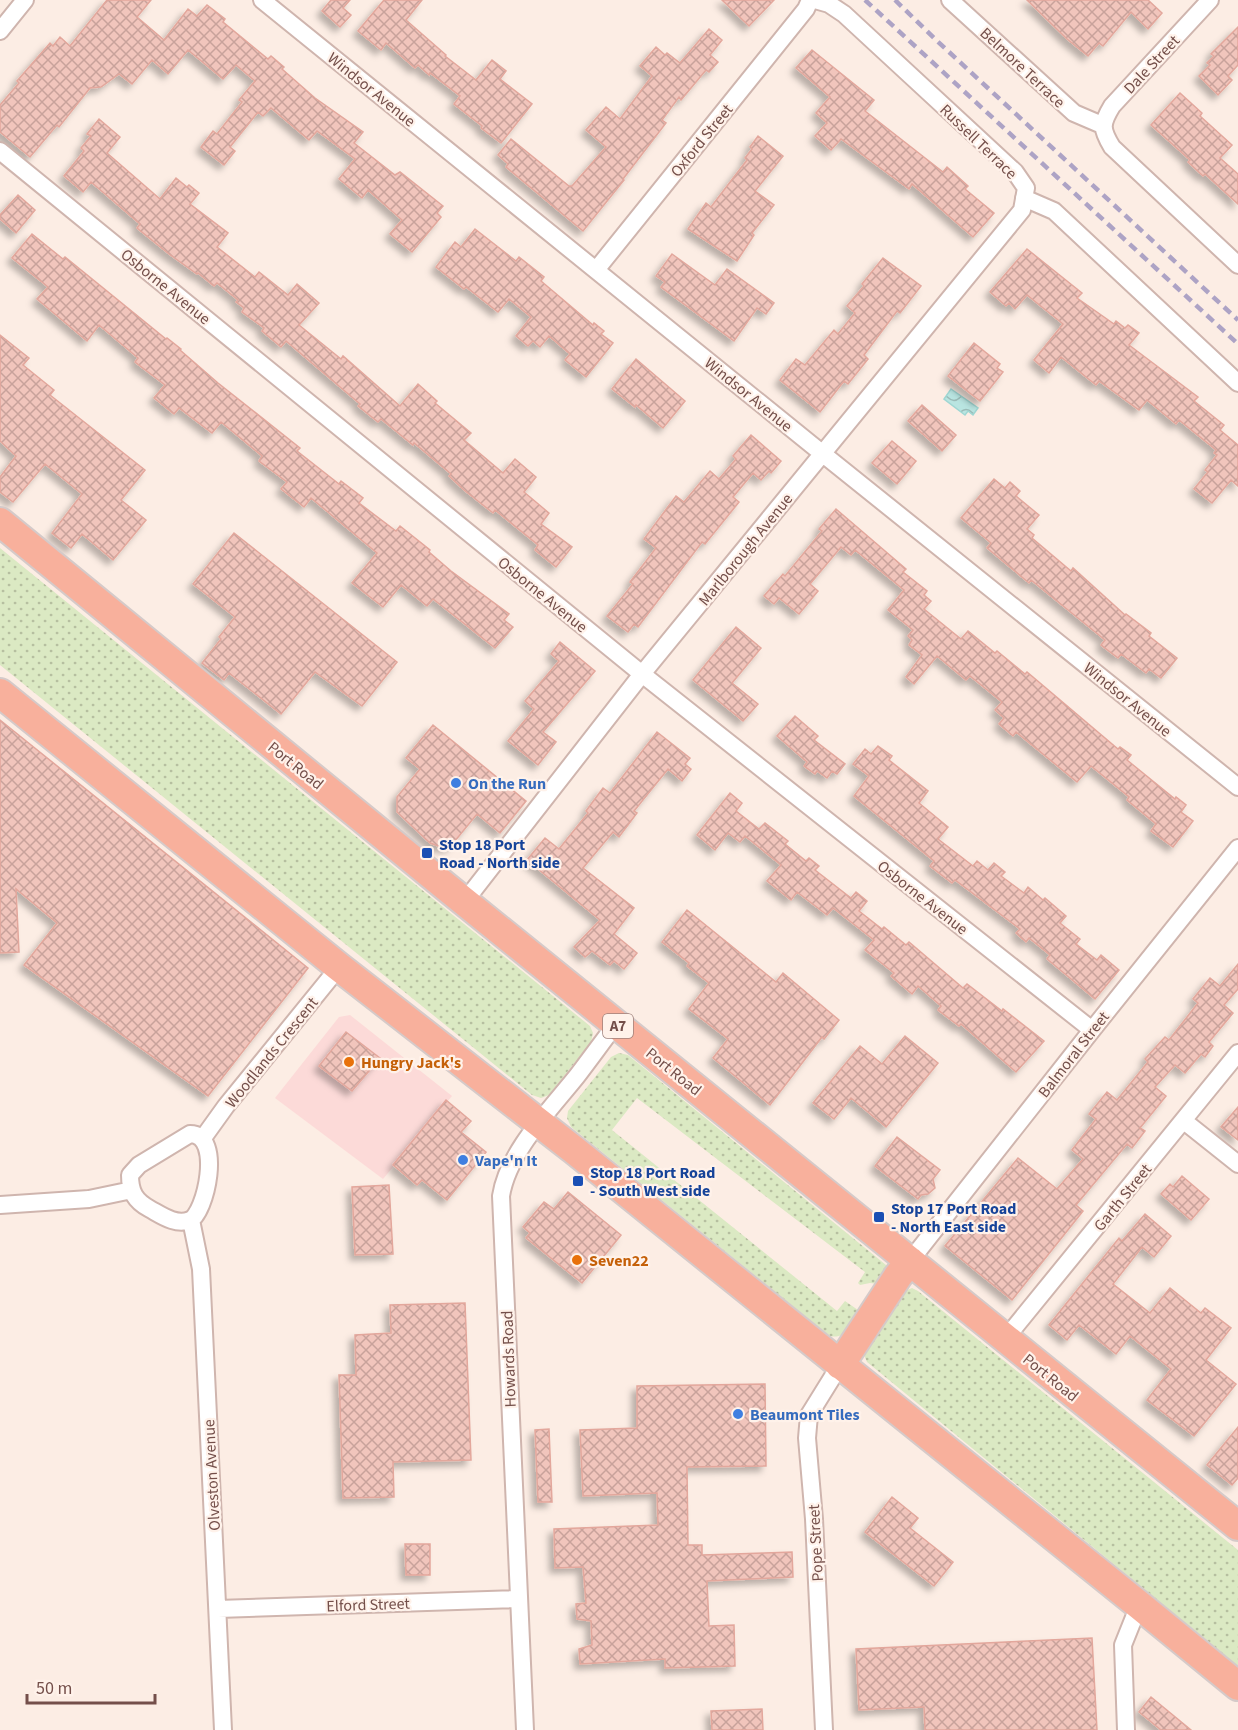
<svg xmlns="http://www.w3.org/2000/svg" width="1238" height="1730" viewBox="0 0 1238 1730" font-family="'Source Sans 3',sans-serif">
<style>
.commercial{fill:#fcdad8}
.grass{fill:url(#grass-dots)}
.water{fill:url(#water-waves);stroke:#9fd7d3;stroke-width:1.5}
.building{fill:url(#building-cross-hatch);stroke:#e3a79c;stroke-width:1.5;filter:url(#shadow)}
.lines{fill:none;stroke-linecap:round;stroke-linejoin:round}
.minor-casing{stroke:#cfb5ae;stroke-width:20}
.trunk-casing{stroke:#d5cac9;stroke-width:32}
.minor{stroke:#fff;stroke-width:16}
.trunk{stroke:#f8b09c;stroke-width:28}
.rail{stroke:#ada3c5;stroke-width:4.5;stroke-dasharray:9 6;stroke-linecap:butt}
.shop-dot{fill:#3f7fe0;stroke:#fff2ea;stroke-width:2}
.transit-dot{fill:#1a4fb4;stroke:#fff2ea;stroke-width:2}
.food-dot{fill:#e8710a;stroke:#fff2ea;stroke-width:2}
.labels{text-anchor:middle;stroke-width:4.5;stroke-linejoin:round;paint-order:stroke}
.shield{fill:#fff2ea;stroke:#9e807a;stroke-width:1.5}
.shield-label{font-size:15px;font-weight:bold;fill:#744f4a}
.street-label{font-size:16px;fill:#744f4a;stroke:#fff2ea}
.shop-label{font-size:16px;font-weight:bold;fill:#366cbe;stroke:#fff2ea;text-anchor:start}
.transit-label{font-size:16px;font-weight:bold;fill:#164399;stroke:#fff2ea;text-anchor:start}
.food-label{font-size:16px;font-weight:bold;fill:#c56008;stroke:#fff2ea;text-anchor:start}
</style>
<defs>
<pattern id="grass-dots" width="8" height="8" patternUnits="userSpaceOnUse" patternTransform="scale(1.5)"><rect width="8" height="8" fill="#dbe9c3"/><path d="M2 2h.1M6 6h.1" fill="none" stroke="#b6bfa0" stroke-width="1.8" stroke-linecap="round"/></pattern>
<pattern id="water-waves" width="16" height="10" patternUnits="userSpaceOnUse" patternTransform="scale(1.5)"><rect width="16" height="10" fill="#b9e5e1"/><path d="M0 5q4-4 8 0t8 0" fill="none" stroke="#9bbcb8"/></pattern>
<pattern id="building-cross-hatch" width="8" height="8" patternUnits="userSpaceOnUse" patternTransform="scale(1.5)"><rect width="8" height="8" fill="#f1c5bc"/><path d="M0 0l8 8M0 8l8-8" fill="none" stroke="#c8a29b"/></pattern>
<filter id="shadow"><feDropShadow dx="-5" dy="5" stdDeviation="3" flood-color="#0004"/></filter>
</defs>
<rect width="100%" height="100%" fill="#fcede4"/>
<path class="commercial" d="M350,1015L452,1096L383,1179L275,1098L339,1017Z"/>
<path class="grass" d="M0,548L590,1026L593,1033L591,1042L549,1095L541,1098L532,1095L0,665Z
M619,1053L628,1055L886,1265V1269L878,1284L870,1283L860,1285L858,1283L865,1272L637,1098L612,1130L837,1311L845,1301L858,1310C859,1324 844,1340 830,1336L571,1127L567,1118L568,1111L611,1057Z
M912,1288L918,1291L1238,1550V1666L867,1362L864,1355L866,1348L900,1293Z"/>
<path class="water" d="M951,389L978,408L973,415L968,411L965,415L944,399Z"/>
<path class="building" d="M107,0H151L137,17L164,40L188,9L197,16L207,5L225,19L223,22L268,59L271,56L284,67L282,69L315,98L363,132L354,143L395,175L400,172L443,206L437,213L441,217L412,252L390,234L402,220L368,190L362,198L339,179L355,159L317,131L309,140L271,108L263,116L258,112L230,147L235,151L224,165L201,147L213,131L217,134L242,102L239,100L255,81L236,65L223,79L188,50L168,74L152,60L132,84L119,74L101,87L90,88L59,127L57,125L30,157L0,132V105L19,83L17,81L50,43L53,46L60,37L70,46Z
M331,0H350L343,8L351,15L340,27L322,11Z
M384,0H422L406,20L446,55L445,56L476,80L492,60L506,71L500,79L532,104L501,143L481,128L482,126L454,104L460,96L430,73L429,75L418,65L415,68L386,43L381,50L358,31Z
M722,0H774L749,26Z
M1027,0H1148L1162,13L1148,29L1131,12L1103,46L1099,43L1088,56L1067,39Z
M1238,27V65L1228,76L1232,80L1218,95L1199,76L1210,65L1207,63L1214,56L1211,54Z
M709,29L722,40L710,55L718,62L709,72L706,70L681,100L679,97L662,120L666,123L623,179L624,180L583,231L506,167L508,164L498,155L511,139L569,186H572L606,147L586,130L606,107L620,119L652,76L640,66L656,47L665,55L667,53L680,63Z
M812,50L874,100L865,111L943,172L947,167L968,186L965,189L994,213L973,237L912,184L909,189L841,139L831,150L815,136L827,123L816,113L830,97L796,68Z
M1180,93L1202,113L1200,116L1232,145L1220,158L1238,174V204L1205,174L1203,176L1188,162L1190,160L1151,125Z
M99,119L120,137L107,153L160,199L176,178L187,187L189,185L199,193L190,204L228,233L217,247L255,277L259,272L288,295L297,284L319,303L299,325L341,359L343,356L400,406L418,384L437,401L435,403L471,433L464,440L503,473L515,459L536,477L524,492L549,513L541,524L572,547L556,567L535,550L538,545L495,510L493,513L464,490L449,476L451,474L414,443L413,445L381,419L378,422L358,406L360,404L286,341L281,347L262,331L264,328L242,312L244,308L236,302L238,300L217,283L214,286L198,273L197,274L169,254L137,228L140,224L91,182L83,192L64,176L84,151L81,148L91,136L87,134Z
M758,136L783,156L755,191L774,205L752,233L754,235L737,261L688,229L706,203L711,207L747,160L745,158L752,149L750,147Z
M18,195L35,210L16,233L0,219V215Z
M475,229L516,261L519,257L544,277L541,281L593,325L594,323L604,331L601,334L613,343L586,377L565,360L570,354L549,336L540,347L533,341L528,346L516,336L531,317L509,299L498,312L466,287L464,289L436,267L455,242L461,247Z
M32,234L63,259L65,257L166,339L167,338L181,349L180,350L218,383L300,448L297,451L339,484L341,481L363,498L359,503L396,531L400,526L430,550L429,552L451,571L509,614L504,620L513,627L495,648L433,599L427,606L401,585L383,607L352,583L377,553L311,498L304,507L281,489L287,482L259,461L262,456L221,422L212,433L179,408L174,414L154,398L165,385L135,362L138,358L99,325L87,341L37,299L48,287L12,258Z
M1027,249L1082,293L1077,298L1114,324L1116,321L1125,328L1128,325L1139,333L1129,345L1198,397L1194,401L1224,425L1220,430L1238,445V486L1231,480L1212,503L1194,489L1208,472L1205,470L1217,455L1214,453L1216,450L1179,420L1176,424L1147,400L1139,410L1099,381L1096,385L1061,357L1049,373L1034,360L1063,324L1027,295L1015,309L1009,303L1006,306L990,292Z
M672,254L715,285L727,269L774,303L766,314L757,308L734,341L661,287L665,282L656,276Z
M883,258L921,286L900,313L897,311L864,355L868,359L848,384L844,381L820,412L780,380L796,359L805,365L834,330L838,334L855,313L847,306L864,286L862,284Z
M0,335L29,358L23,365L54,390L50,395L145,470L121,500L146,520L113,560L82,534L71,548L52,533L82,494L45,464L13,502L0,492V477L16,456L0,441Z
M974,343L1000,364L997,368L1003,372L980,401L948,376Z
M636,359L685,401L663,428L636,405L635,407L612,389Z
M922,405L956,435L942,451L908,421Z
M751,435L781,461L771,473L769,471L761,480L753,473L733,497L739,502L705,544L702,542L638,627L634,624L628,632L607,616L633,584L630,582L656,548L644,539L676,496L684,502L710,471L719,479L736,459L733,456Z
M892,441L916,461L897,484L872,463Z
M994,479L1005,488L1010,482L1020,491L1016,496L1039,515L1027,529L1034,535L1032,538L1071,571L1073,568L1125,615L1126,614L1151,633L1149,636L1177,658L1161,678L1149,669L1146,673L1121,654L1118,658L1101,645L1105,640L1031,580L1029,583L987,548L991,543L961,518Z
M836,509L906,569L903,572L927,591L924,595L931,601L924,609L961,639L968,631L995,653L997,651L1025,674L1027,672L1118,749L1120,747L1131,755L1127,760L1175,799L1176,797L1186,805L1181,812L1193,821L1173,847L1151,831L1156,824L1127,800L1129,797L1091,766L1077,782L1016,732L1013,736L999,724L1004,718L995,710L1002,702L970,676L966,680L937,656L914,684L906,677L922,655L909,645L912,640L908,636L913,630L888,610L904,590L855,550L851,555L841,547L810,584L818,591L799,614L779,598L774,604L764,596L783,574L785,576L822,531L819,529Z
M234,533L397,662L362,706L315,672L281,714L229,673L224,680L202,663L221,639L219,637L235,617L193,584Z
M736,627L761,648L732,683L758,704L743,721L693,680Z
M560,642L595,671L543,732L556,742L538,765L508,741L534,709L525,701L559,661L551,654Z
M795,716L818,736L814,740L845,764L837,774L832,771L827,778L817,771L815,774L804,766L807,762L777,736Z
M0,720L308,968L208,1096L24,965L57,923L16,889L19,952L0,953Z
M433,725L526,801L500,833L477,814L450,847H441L430,843L397,812V797L420,769L406,758Z
M657,732L690,758L685,764L691,769L682,781L668,769L634,811L637,813L619,837L613,832L583,868L634,908L614,934L637,953L624,969L614,961L610,965L592,951L585,957L574,947L600,920L527,860L545,838L559,849L588,813L586,811L603,788L610,793Z
M878,746L892,756L889,760L928,791L919,803L948,827L938,839L973,866L977,861L988,870L994,863L1005,872L1001,876L1024,893L1028,887L1043,900L1045,898L1066,916L1060,923L1080,939L1076,944L1097,960L1101,955L1119,970L1095,999L1047,959L1050,955L1029,938L1026,942L1016,933L1020,929L955,880L952,883L930,866L934,861L854,796L869,776L853,764L865,749L871,754Z
M730,793L742,803L736,811L759,829L765,823L788,841L785,844L806,861L809,858L819,866L815,870L851,898L856,892L867,901L859,911L882,929L884,927L906,945L909,942L963,988L967,984L1002,1011L1003,1009L1044,1041L1016,1072L961,1024L959,1026L938,1010L941,1006L918,986L912,994L891,976L894,973L865,950L874,940L833,908L827,915L797,892L791,900L767,881L781,865L745,836L740,842L728,833L715,850L697,835Z
M687,910L776,982L783,973L839,1020L824,1039L822,1037L770,1105L713,1058L728,1039L689,1009L709,983L687,966L689,963L662,942Z
M1238,964V989L1224,1005L1233,1013L1209,1042L1213,1046L1205,1057L1201,1054L1185,1073L1175,1065L1155,1087L1166,1096L1140,1128L1145,1131L1132,1148L1127,1144L1076,1205L1083,1211L1012,1300L945,1246L1018,1158L1057,1189L1083,1159L1072,1150L1096,1119L1089,1114L1107,1092L1117,1100L1148,1062L1145,1059L1165,1037L1169,1040L1198,1003L1193,999L1210,978L1220,986Z
M346,1032L380,1058L352,1091L319,1066Z
M905,1036L938,1063L886,1127L851,1098L834,1119L813,1103L860,1046L882,1064Z
M446,1100L471,1121L461,1132L486,1152L447,1200L422,1180L417,1185L393,1165Z
M1238,1107V1140L1221,1127Z
M897,1137L940,1170L933,1179L935,1188L928,1194L921,1195L918,1199L875,1166Z
M1182,1176L1209,1199L1191,1220L1161,1194L1170,1184L1173,1187Z
M389,1185L393,1254L355,1255L352,1187Z
M568,1192L621,1235L582,1283L526,1238L530,1233L523,1227L544,1202L554,1209Z
M1145,1214L1171,1236L1154,1257L1142,1247L1113,1284L1150,1313L1170,1288L1201,1313L1205,1308L1231,1328L1206,1360L1236,1384L1194,1436L1147,1400L1171,1369L1130,1336L1116,1354L1079,1325L1067,1340L1049,1325L1119,1238L1122,1241Z
M465,1303L471,1460L393,1462L394,1497L343,1498L339,1375H356L355,1335L391,1333L390,1305Z
M765,1384L766,1466L687,1467L688,1545H702V1555L792,1552L793,1577L707,1581L709,1626L734,1625L735,1666L665,1668V1659L580,1664L579,1649L592,1645L591,1621L577,1619L576,1604L586,1603L583,1567L555,1568L554,1529L658,1525L657,1493L583,1496L580,1430L637,1428V1386Z
M1238,1427V1478L1232,1485L1207,1465Z
M549,1429L552,1502H538L535,1430Z
M892,1497L918,1518L910,1528L953,1562L934,1586L865,1532Z
M405,1544H430V1575H406Z
M1092,1638L1097,1730H925L924,1707L859,1710L856,1649Z
M1151,1697L1191,1730H1161L1139,1712Z
M762,1709L763,1730H712L711,1711Z"/>
<g class="lines">
<g class="minor-casing">
<path id="minor" d="M262,0L823,454L1238,787
M950,0L1074,113L1102,125
M1210,0L1112,106C1101,124 1101,129 1112,147L1238,265
M0,31L25,0
M0,151L642,674L1092,1030
M1024,198L1054,211L1238,383
M596,270L806,9L810,0
M465,901L642,674L1022,210L1026,188L1015,172L844,14L829,4L815,0
M1184,1121L1238,1164
M190,1134C224,1134 205,1215 190,1220C176,1226 161,1215 150,1209C135,1201 130,1192 130,1175L139,1165Z
M203,1138L226,1106L339,967
M0,1205L89,1199L132,1190
M191,1220L201,1269L223,1730
M910,1261L1092,1030L1238,848
M1005,1339L1238,1053
M218,1609L518,1599
M525,1730L501,1196C508,1152 549,1111 577,1076C590,1059 603,1041 616,1024
M824,1730L814,1519L807,1438L809,1415L840,1365
M1126,1730L1123,1645L1139,1605"/>
</g>
<g class="trunk-casing">
<path id="trunk" d="M0,522L445,886L1238,1526
M0,693L339,967L574,1150L1139,1605L1238,1686
M840,1365L898,1276L910,1261"/>
</g>
<use href="#minor" class="minor"/>
<use href="#trunk" class="trunk"/>
<path class="rail" d="M865,0L1238,344
M895,0L935,39L1238,320"/>
</g>
<g class="shop-dot">
<circle cx="456" cy="783" r="6"/>
<circle cx="463" cy="1160" r="6"/>
<circle cx="738" cy="1414" r="6"/>
</g>
<g class="transit-dot">
<rect x="421" y="847" width="12" height="12" rx="3"/>
<rect x="572" y="1175" width="12" height="12" rx="3"/>
<rect x="873" y="1211" width="12" height="12" rx="3"/>
</g>
<g class="food-dot">
<circle cx="349" cy="1062" r="6"/>
<circle cx="577" cy="1260" r="6"/>
</g>
<g class="labels">
<rect class="shield" x="603" y="1014" width="30" height="24" rx="4.5"/>
<g class="shield-label">
<text x="618" y="1031">A7</text>
</g>
<g class="street-label">
<text transform="translate(1151 64) rotate(-47)" y="6">Dale Street</text>
<text transform="translate(1023 67) rotate(43)" y="6">Belmore Terrace</text>
<text transform="translate(372 89) rotate(39)" y="6">Windsor Avenue</text>
<text transform="translate(701 140) rotate(-51)" y="6">Oxford Street</text>
<text transform="translate(979 141) rotate(44)" y="6">Russell Terrace</text>
<text transform="translate(166 286) rotate(39)" y="6">Osborne Avenue</text>
<text transform="translate(749 394) rotate(39)" y="6">Windsor Avenue</text>
<text transform="translate(745 549) rotate(-51)" y="6">Marlborough Avenue</text>
<text transform="translate(543 594) rotate(39)" y="6">Osborne Avenue</text>
<text transform="translate(1128 699) rotate(39)" y="6">Windsor Avenue</text>
<text transform="translate(296 765) rotate(39)" y="6">Port Road</text>
<text transform="translate(923 897) rotate(38)" y="6">Osborne Avenue</text>
<text transform="translate(271 1052) rotate(-51)" y="6">Woodlands Crescent</text>
<text transform="translate(1073 1054) rotate(-52)" y="6">Balmoral Street</text>
<text transform="translate(674 1071) rotate(39)" y="6">Port Road</text>
<text transform="translate(1122 1197) rotate(-51)" y="6">Garth Street</text>
<text transform="translate(508 1359) rotate(-92)" y="6">Howards Road</text>
<text transform="translate(1051 1377) rotate(39)" y="6">Port Road</text>
<text transform="translate(211 1475) rotate(-93)" y="6">Olveston Avenue</text>
<text transform="translate(815 1543) rotate(-93)" y="6">Pope Street</text>
<text transform="translate(368 1604) rotate(-2)" y="6">Elford Street</text>
</g>
<g class="shop-label">
<text x="468" y="789">On the Run</text>
<text x="475" y="1166">Vape'n It</text>
<text x="750" y="1420">Beaumont Tiles</text>
</g>
<g class="transit-label">
<text x="439" y="850">Stop 18 Port<tspan x="439" dy="18">Road - North side</tspan></text>
<text x="590" y="1178">Stop 18 Port Road<tspan x="590" dy="18">- South West side</tspan></text>
<text x="891" y="1214">Stop 17 Port Road<tspan x="891" dy="18">- North East side</tspan></text>
</g>
<g class="food-label">
<text x="361" y="1068">Hungry Jack's</text>
<text x="589" y="1266">Seven22</text>
</g>
</g>
<path d="M27 1694v9h128v-9" fill="none" stroke="#744f4a" stroke-width="3"/>
<text x="36" y="1694" font-size="18" fill="#744f4a" stroke="#fff2ea" stroke-width="4.5" paint-order="stroke">50 m</text>
</svg>
